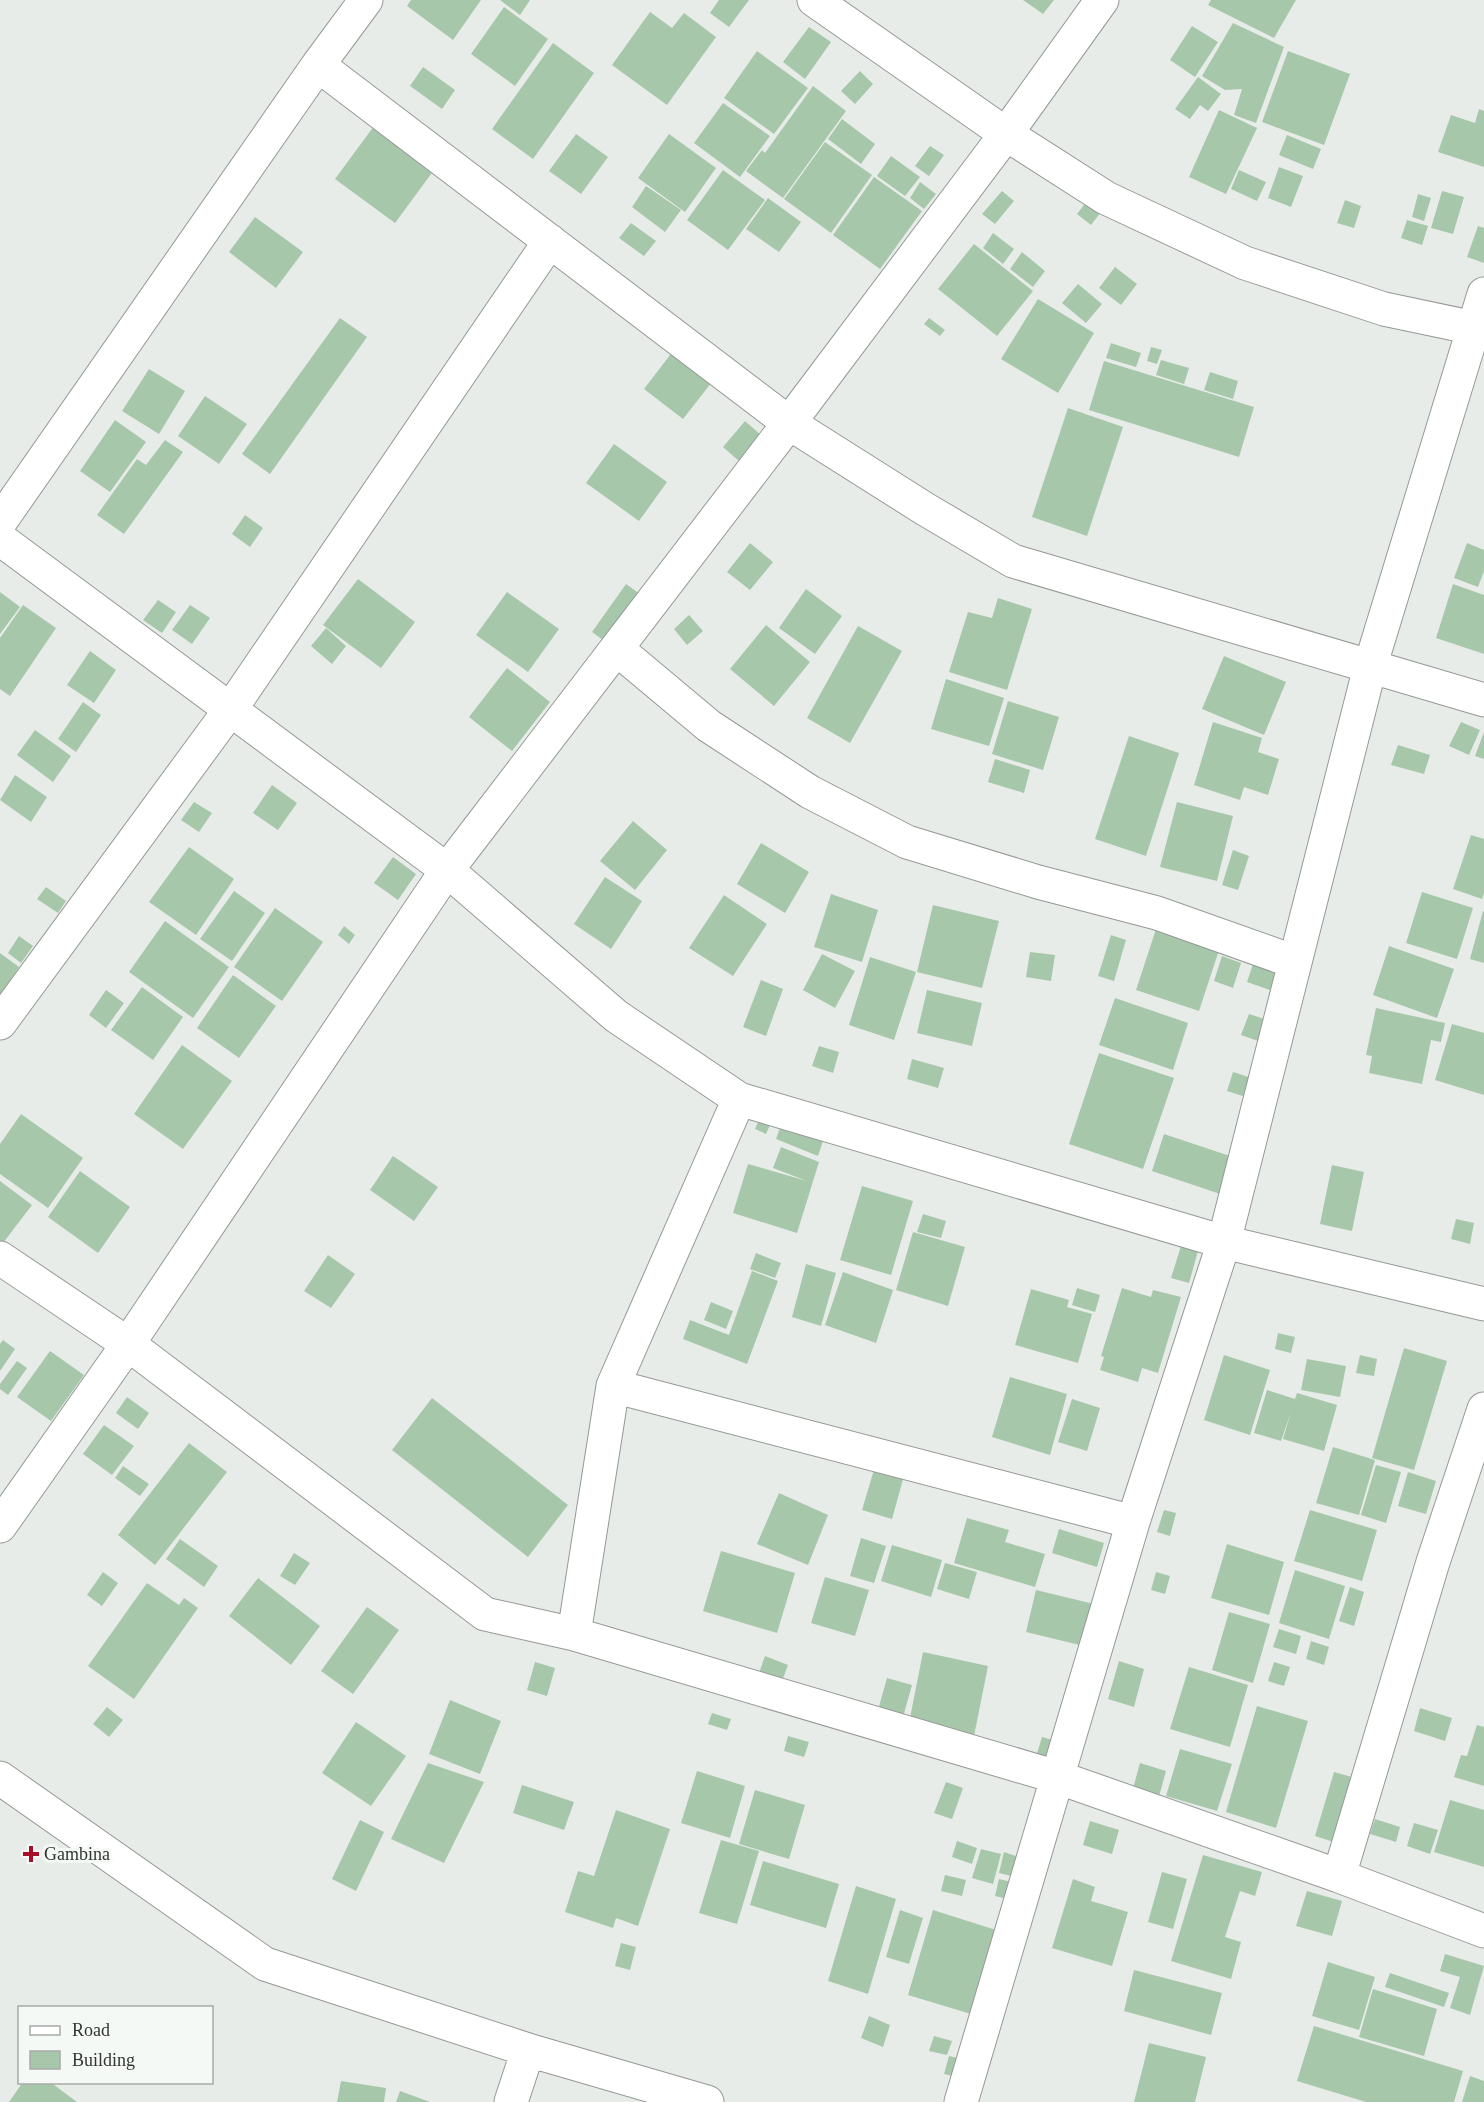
<svg xmlns="http://www.w3.org/2000/svg" width="1484" height="2102" viewBox="0 0 1484 2102" font-family="'Times New Roman',serif">
<style>
.building{fill:#a7c7ab}
.lines{fill:none;stroke-linecap:round;stroke-linejoin:round}
.minor-casing{stroke:#959995;stroke-width:35}
.minor{stroke:#fff;stroke-width:33}
.poi-dot{fill:#a70f28;stroke:#f5f9f5;stroke-width:2}
.labels{text-anchor:middle;stroke-width:6;stroke-linejoin:round;paint-order:stroke}
.poi-label{font-size:18px;fill:#333433;stroke:#f5f9f5;text-anchor:start}
</style>
<rect width="100%" height="100%" fill="#e8ece8"/>
<path class="building" d="M411,0H481L453,40L407,6Z
M500,0H530L520,15Z
M719,0H749L729,27L710,13Z
M1023,0H1054L1043,14Z
M1211,0H1296L1274,38L1208,5Z
M504,7L548,39L515,86L471,54Z
M650,12L672,28L684,13L716,37L667,105L612,65Z
M1233,23L1284,47L1256,123L1234,115L1242,89L1225,90L1202,76Z
M1192,26L1218,42L1195,77L1170,60Z
M809,27L831,42L805,79L783,62Z
M553,43L594,73L533,159L492,129Z
M757,51L808,88L774,134L724,98Z
M1288,51L1350,74L1324,145L1262,122Z
M423,67L455,90L442,109L410,86Z
M860,71L873,84L855,104L841,91Z
M1198,77L1221,94L1208,111L1200,105L1190,119L1175,109Z
M813,86L846,111L783,198L746,171L762,150L765,153Z
M723,103L770,136L740,177L694,143Z
M1479,109L1484,111V167L1438,152L1451,115L1475,123Z
M1219,110L1257,128L1226,194L1189,177Z
M842,119L875,144L861,164L828,139Z
M374,126L434,170L395,223L335,179Z
M576,134L608,157L581,194L549,171Z
M669,134L716,168L685,212L638,178Z
M1287,135L1321,149L1313,169L1279,155Z
M825,142L872,175L831,233L784,199Z
M930,146L944,155L929,176L915,166Z
M891,156L920,177L905,196L877,176Z
M1279,167L1303,176L1291,207L1268,198Z
M723,170L765,200L728,250L687,220Z
M1239,170L1266,182L1257,201L1231,189Z
M874,177L922,211L880,269L833,235Z
M920,182L936,194L924,209L910,198Z
M646,186L681,210L665,232L632,207Z
M1002,191L1014,201L995,224L982,214Z
M1442,191L1464,197L1453,234L1431,228Z
M1418,194L1431,198L1424,221L1412,217Z
M768,198L801,222L779,252L746,229Z
M1345,200L1361,206L1354,228L1337,223Z
M1087,201L1101,212L1091,225L1077,214Z
M255,217L303,252L276,288L229,252Z
M1407,220L1428,226L1422,245L1401,238Z
M631,223L656,241L644,256L619,238Z
M1478,226L1484,228V263L1467,257Z
M993,233L1014,249L1003,264L983,248Z
M974,244L1033,291L997,336L938,289Z
M1022,252L1045,271L1033,287L1010,269Z
M1115,267L1137,284L1121,305L1099,288Z
M1078,284L1102,304L1086,323L1062,303Z
M1038,299L1094,333L1058,393L1001,359Z
M340,318L367,337L270,474L242,454Z
M929,318L945,330L940,336L924,324Z
M680,342L719,373L683,419L644,389Z
M1111,343L1141,353L1136,367L1106,358Z
M1151,347L1162,350L1157,364L1147,361Z
M1161,360L1189,368L1184,384L1156,375Z
M1104,361L1254,407L1239,457L1089,410Z
M149,369L185,391L159,434L122,411Z
M1210,372L1238,381L1233,399L1204,390Z
M205,396L247,424L219,464L178,436Z
M1068,408L1123,427L1087,536L1032,517Z
M115,420L146,442L110,492L80,471Z
M745,421L762,436L740,462L723,447Z
M165,440L183,452L124,534L97,515L137,459L146,465Z
M614,444L667,482L639,521L586,483Z
M245,515L263,528L250,547L232,534Z
M750,543L773,562L750,590L727,572Z
M1467,543L1484,550V571L1478,587L1454,578Z
M358,579L415,622L381,668L323,625Z
M626,584L647,599L613,647L592,632Z
M1453,584L1484,595V654L1436,638Z
M806,589L842,616L815,654L779,628Z
M0,592L20,607L0,634Z
M507,592L559,629L528,672L476,635Z
M998,598L1032,609L1007,690L949,672L968,612L992,618Z
M158,600L176,612L162,633L143,620Z
M23,605L56,628L10,696L0,689V638Z
M190,605L210,618L192,644L172,630Z
M689,615L703,631L687,645L674,629Z
M766,625L810,662L774,706L730,669Z
M858,626L902,651L850,743L807,718Z
M326,628L346,646L332,664L311,646Z
M90,651L116,670L94,703L67,685Z
M1224,656L1286,682L1264,735L1202,709Z
M507,668L550,702L512,751L469,717Z
M946,679L1004,698L989,746L931,729Z
M1008,701L1059,717L1043,770L992,754Z
M83,702L101,715L76,752L58,739Z
M1213,722L1262,738L1258,752L1279,759L1268,795L1244,787L1240,800L1194,785Z
M1461,722L1480,730L1469,755L1449,746Z
M35,730L71,756L53,782L17,755Z
M1484,732V759L1475,756Z
M1129,736L1179,753L1146,856L1095,839Z
M1398,745L1430,755L1424,774L1391,765Z
M995,759L1030,770L1024,793L988,782Z
M15,775L47,797L31,822L0,800Z
M272,785L297,803L278,830L253,813Z
M194,802L212,813L199,832L181,820Z
M1177,802L1233,816L1217,881L1160,867Z
M633,821L667,850L635,890L600,861Z
M1471,835L1484,839V893L1482,899L1453,889Z
M761,843L809,872L785,913L737,884Z
M189,847L234,879L196,935L149,902Z
M1233,850L1249,856L1238,890L1222,885Z
M393,857L416,874L398,900L374,883Z
M605,877L642,901L611,949L574,924Z
M46,887L66,901L58,913L37,899Z
M234,891L265,913L232,961L200,939Z
M1422,892L1473,908L1457,959L1406,943Z
M831,894L878,910L862,962L814,947Z
M724,895L767,924L733,976L689,948Z
M933,905L999,921L982,988L917,972Z
M275,908L323,942L282,1001L234,967Z
M1483,911L1484,912V963L1470,959Z
M1159,920L1222,941L1199,1011L1136,990Z
M165,921L229,967L193,1018L129,972Z
M344,926L355,935L349,944L338,935Z
M1111,935L1126,940L1114,981L1098,976Z
M19,936L33,946L21,963L8,953Z
M1389,946L1454,969L1437,1018L1373,995Z
M1030,952L1055,955L1051,981L1026,977Z
M1257,952L1291,964L1281,994L1247,982Z
M0,953L19,967L0,995Z
M822,954L855,971L835,1008L803,990Z
M1222,956L1241,963L1233,988L1214,981Z
M870,957L916,972L894,1040L849,1025Z
M233,975L276,1006L239,1058L197,1028Z
M761,980L783,989L766,1036L743,1027Z
M142,987L183,1017L153,1060L111,1030Z
M106,990L124,1003L106,1028L89,1015Z
M927,990L982,1003L972,1046L917,1033Z
M1115,998L1188,1023L1173,1070L1099,1045Z
M1376,1008L1445,1023L1441,1042L1431,1040L1422,1084L1369,1073L1372,1056L1366,1055Z
M1249,1014L1271,1021L1264,1043L1241,1035Z
M1452,1024L1484,1033V1095L1435,1080Z
M182,1045L232,1081L183,1149L134,1114Z
M819,1046L839,1052L833,1073L812,1066Z
M1099,1053L1174,1078L1143,1169L1069,1144Z
M912,1059L944,1068L938,1088L907,1079Z
M1233,1072L1255,1079L1249,1098L1227,1091Z
M21,1114L83,1158L48,1208L0,1174V1144Z
M783,1119L825,1135L818,1156L776,1139Z
M759,1120L770,1125L766,1134L755,1129Z
M1164,1134L1233,1157L1220,1194L1152,1171Z
M781,1147L819,1162L797,1233L733,1213L748,1164L807,1181L773,1168Z
M393,1156L438,1187L414,1221L370,1190Z
M1332,1165L1364,1172L1352,1231L1320,1224Z
M80,1171L130,1207L98,1253L48,1217Z
M0,1181L32,1205L0,1247Z
M862,1186L913,1201L891,1275L840,1260Z
M923,1214L946,1221L941,1238L917,1232Z
M1456,1219L1474,1223L1470,1244L1451,1239Z
M913,1232L965,1247L948,1306L896,1290Z
M1181,1246L1198,1251L1189,1283L1171,1278Z
M756,1253L781,1263L775,1278L750,1269Z
M328,1255L355,1274L331,1308L304,1291Z
M806,1264L836,1273L821,1326L792,1317Z
M752,1271L778,1281L747,1364L683,1339L690,1320L729,1335Z
M843,1272L893,1290L876,1343L825,1325Z
M1077,1288L1100,1295L1095,1312L1072,1305Z
M1122,1288L1151,1297L1153,1290L1181,1297L1158,1373L1142,1368L1138,1382L1100,1370L1104,1357L1101,1356Z
M1031,1289L1069,1300L1067,1307L1092,1314L1078,1363L1015,1345Z
M711,1302L733,1311L726,1329L704,1320Z
M1278,1333L1295,1337L1291,1353L1275,1349Z
M3,1340L15,1349L0,1371V1344Z
M1404,1348L1447,1361L1414,1470L1372,1458Z
M50,1351L84,1375L51,1421L17,1397Z
M1224,1355L1270,1370L1250,1435L1204,1420Z
M1360,1355L1377,1359L1374,1376L1356,1373Z
M1307,1359L1346,1366L1340,1397L1301,1390Z
M17,1361L27,1368L8,1395L0,1389V1384Z
M1010,1377L1067,1394L1050,1455L992,1437Z
M1267,1390L1295,1399L1297,1393L1337,1405L1324,1451L1283,1439L1291,1412L1281,1441L1254,1433Z
M127,1397L149,1413L138,1429L116,1413Z
M432,1398L568,1505L528,1557L392,1450Z
M1072,1399L1100,1408L1087,1451L1058,1442Z
M104,1425L134,1446L112,1475L83,1454Z
M189,1443L227,1472L155,1565L118,1535Z
M1333,1447L1375,1460L1359,1515L1316,1503Z
M876,1463L905,1472L892,1519L862,1510Z
M1376,1465L1401,1472L1386,1523L1361,1515Z
M123,1466L149,1484L140,1496L115,1478Z
M1408,1472L1436,1481L1426,1514L1398,1506Z
M779,1493L828,1515L808,1565L757,1544Z
M1164,1510L1176,1513L1170,1536L1157,1532Z
M1310,1510L1377,1530L1362,1581L1294,1561Z
M967,1518L1009,1530L1005,1542L1045,1554L1035,1587L954,1563Z
M1059,1529L1104,1543L1097,1567L1052,1553Z
M861,1538L886,1546L874,1583L850,1576Z
M180,1539L218,1566L204,1587L166,1559Z
M1227,1544L1284,1562L1269,1615L1211,1598Z
M892,1545L942,1560L931,1597L881,1581Z
M721,1551L795,1573L777,1633L703,1611Z
M294,1553L310,1563L295,1585L280,1576Z
M945,1563L977,1572L969,1599L937,1589Z
M1295,1570L1345,1586L1329,1639L1279,1623Z
M103,1572L118,1583L102,1606L87,1595Z
M1156,1572L1170,1576L1165,1594L1151,1590Z
M825,1577L869,1590L855,1636L811,1623Z
M258,1578L320,1626L291,1665L229,1616Z
M147,1583L179,1605L184,1598L198,1608L134,1699L88,1666Z
M1350,1587L1364,1592L1354,1626L1339,1621Z
M1036,1590L1098,1605L1088,1647L1026,1632Z
M367,1607L399,1630L353,1694L321,1671Z
M1229,1612L1270,1624L1253,1683L1212,1670Z
M1279,1629L1301,1636L1296,1654L1273,1647Z
M1311,1641L1329,1647L1324,1665L1306,1659Z
M923,1652L988,1666L974,1736L909,1723Z
M765,1656L788,1665L781,1684L758,1676Z
M1119,1661L1144,1669L1134,1707L1108,1699Z
M535,1662L555,1668L547,1696L527,1690Z
M1274,1662L1290,1667L1284,1686L1268,1681Z
M1189,1667L1248,1685L1230,1747L1170,1729Z
M887,1678L912,1685L903,1717L878,1710Z
M450,1700L501,1721L480,1774L429,1754Z
M1257,1706L1308,1721L1276,1828L1226,1812Z
M107,1707L123,1720L109,1737L93,1724Z
M1420,1708L1452,1718L1445,1741L1414,1731Z
M712,1713L731,1719L727,1730L708,1724Z
M356,1722L406,1756L371,1806L322,1773Z
M1477,1725L1484,1727V1786L1454,1777L1461,1755L1467,1756Z
M788,1736L809,1742L804,1757L784,1751Z
M1042,1737L1060,1742L1053,1765L1035,1760Z
M1180,1749L1232,1764L1217,1811L1166,1796Z
M428,1763L484,1782L444,1863L391,1839Z
M1140,1763L1166,1771L1158,1800L1132,1792Z
M697,1771L745,1786L730,1838L681,1823Z
M1334,1772L1359,1779L1340,1844L1315,1836Z
M946,1782L963,1788L952,1819L934,1813Z
M522,1785L574,1802L564,1830L513,1813Z
M755,1790L805,1805L789,1859L739,1844Z
M1450,1800L1484,1810V1867L1434,1852Z
M616,1810L670,1829L638,1926L616,1918L613,1928L565,1912L578,1871L594,1876Z
M1375,1819L1400,1827L1396,1842L1370,1834Z
M360,1820L384,1832L356,1891L332,1879Z
M1090,1821L1119,1830L1112,1854L1083,1845Z
M1414,1823L1438,1830L1430,1854L1407,1846Z
M721,1840L759,1851L737,1924L699,1913Z
M957,1841L977,1848L972,1864L952,1857Z
M981,1849L1001,1854L993,1884L972,1878Z
M1004,1852L1019,1857L1015,1877L999,1873Z
M1203,1855L1262,1872L1255,1896L1240,1891L1225,1937L1241,1942L1231,1979L1171,1961Z
M763,1861L839,1884L826,1928L750,1905Z
M1162,1872L1187,1879L1173,1929L1148,1922Z
M945,1875L966,1880L962,1896L941,1891Z
M999,1879L1012,1882L1008,1899L995,1896Z
M1073,1879L1095,1887L1091,1901L1128,1912L1112,1966L1052,1948Z
M856,1886L896,1899L868,1994L828,1981Z
M1307,1891L1342,1901L1332,1936L1296,1926Z
M900,1910L923,1918L909,1964L886,1957Z
M933,1910L996,1930L971,2014L908,1995Z
M621,1943L636,1947L630,1970L615,1966Z
M1445,1954L1484,1966L1470,2015L1450,2008L1460,1977L1440,1971Z
M1328,1962L1375,1977L1359,2030L1312,2016Z
M1134,1970L1222,1993L1211,2035L1124,2011Z
M1390,1973L1449,1993L1444,2007L1385,1987Z
M1373,1989L1437,2009L1424,2056L1359,2037Z
M869,2016L890,2025L883,2047L861,2038Z
M1314,2026L1463,2071L1454,2102H1366L1297,2081Z
M934,2036L952,2041L947,2055L929,2051Z
M1149,2043L1206,2057L1195,2102H1134Z
M949,2056L962,2059L957,2077L944,2074Z
M1470,2076L1484,2081V2102H1462Z
M341,2081L386,2088L384,2102H337Z
M23,2082H50L77,2102H9Z
M400,2091L430,2102H396Z"/>
<g class="lines">
<g class="minor-casing">
<path id="minor" d="M814,0L1006,134L1106,198L1245,263L1384,309L1484,330
M318,65L789,423L925,509L1013,561L1484,700
M0,522L318,65L366,0
M0,539L447,870L616,1016L739,1099L1224,1242L1484,1304
M617,649L709,726L810,792L907,842L1038,882L1157,913L1295,962
M0,1023L230,710L550,241
M0,1258L128,1344L485,1614L574,1634L1057,1777L1339,1876L1484,1931
M613,1386L1133,1522
M0,1526L128,1344L447,870L789,423L1006,134L1102,0
M574,1634L613,1386L739,1099
M0,1778L265,1964L528,2050L707,2102
M1339,1876L1433,1562L1484,1409
M511,2102L528,2050
M961,2102L1133,1522L1224,1242L1370,667L1484,294"/>
</g>
<use href="#minor" class="minor"/>
</g>
<path class="poi-dot" d="M28 1845h6v6h6v6h-6v6h-6v-6h-6v-6h6z"/>
<g class="labels">
<g class="poi-label">
<text x="44" y="1860">Gambina</text>
</g>
</g>
<rect x="18" y="2006" width="195" height="78" fill="#f5f9f5" stroke="#a7aaa7" stroke-width="1.5"/>
<rect x="30" y="2026" width="30" height="9" fill="#ffffff" stroke="#a7aaa7" stroke-width="1.5"/>
<text x="72" y="2036" font-size="18" fill="#333433">Road</text>
<rect x="30" y="2051" width="30" height="18" fill="#a7c7ab" stroke="#a7aaa7" stroke-width="1.5"/>
<text x="72" y="2066" font-size="18" fill="#333433">Building</text>
</svg>
